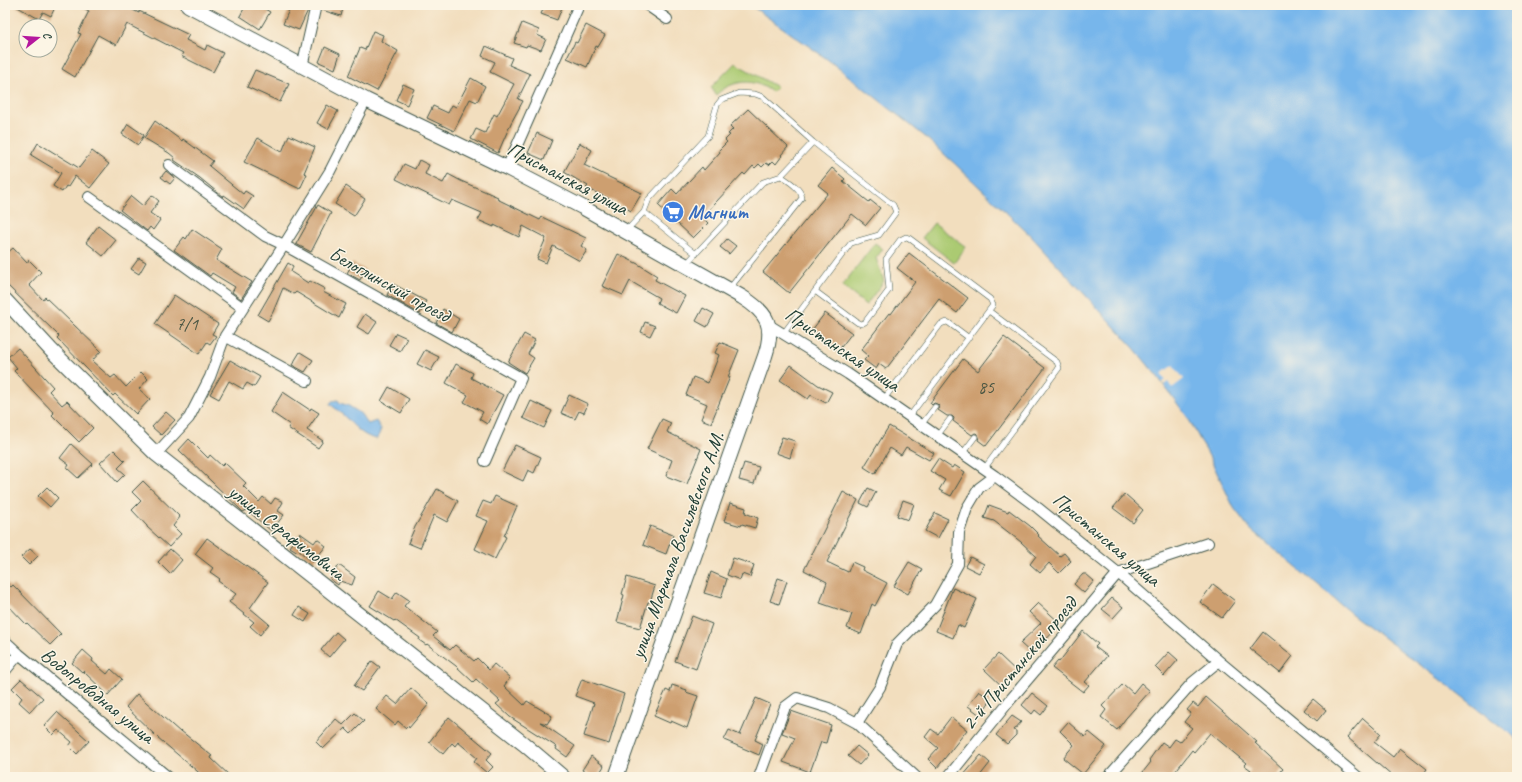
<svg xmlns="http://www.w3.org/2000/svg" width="1522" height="782" viewBox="0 0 1522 782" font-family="Caveat,sans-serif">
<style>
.green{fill:#abca72;stroke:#658453}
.water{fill:#77b6eb;stroke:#4b7a90}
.pier{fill:#f2debe}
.building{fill:#cd9f6f}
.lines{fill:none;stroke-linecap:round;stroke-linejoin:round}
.lane-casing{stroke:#3f5549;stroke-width:6}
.street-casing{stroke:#3f5549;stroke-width:12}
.secondary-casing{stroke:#3f5549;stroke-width:16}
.lane{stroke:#fff;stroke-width:5}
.street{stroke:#fff;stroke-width:10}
.secondary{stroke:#fff;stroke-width:14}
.labels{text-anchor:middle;stroke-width:3;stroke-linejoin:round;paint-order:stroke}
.number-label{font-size:18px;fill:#4a5643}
.street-label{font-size:20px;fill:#1f3d34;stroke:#fcf5e5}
.shop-label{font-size:20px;font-weight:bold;fill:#366cbe;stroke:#fcf5e5;text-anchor:start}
</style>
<rect width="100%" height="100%" fill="#fcf5e5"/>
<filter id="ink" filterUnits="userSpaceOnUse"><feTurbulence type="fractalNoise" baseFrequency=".025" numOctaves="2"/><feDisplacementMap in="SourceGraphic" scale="8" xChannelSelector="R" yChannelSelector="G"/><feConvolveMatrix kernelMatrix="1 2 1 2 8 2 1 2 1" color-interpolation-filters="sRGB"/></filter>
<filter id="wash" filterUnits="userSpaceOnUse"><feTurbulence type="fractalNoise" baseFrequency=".012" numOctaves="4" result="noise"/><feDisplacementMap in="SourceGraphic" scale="16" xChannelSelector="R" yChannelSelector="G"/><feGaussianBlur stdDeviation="0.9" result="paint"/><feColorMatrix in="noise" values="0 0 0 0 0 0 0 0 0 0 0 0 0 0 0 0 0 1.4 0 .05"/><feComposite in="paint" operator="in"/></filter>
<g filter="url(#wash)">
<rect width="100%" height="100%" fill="#f2debe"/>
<path class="green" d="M735,63L777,87L772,92C754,78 733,79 716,95L711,87Z
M934,223L966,247L954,263L922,238Z
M875,243L883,249L876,258L884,281L866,305L842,286Z"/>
<path class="water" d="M748,5H1517V739L1450,687L1353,615L1250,529L1234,508L1208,454L1188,418L1157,376L1134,348L1031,236L954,163L923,135L827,59L756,9Z
M338,400L340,403L349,406L360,413L368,424L376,421L381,429L377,439C361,437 351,422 340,412C337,409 333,407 330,404L332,401Z"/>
<path class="pier" d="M1173,365L1184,379L1172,388L1168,382L1164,385L1162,383L1166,380L1161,374Z"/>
<g id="blocks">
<path class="building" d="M14,5H56L51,16L43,12L39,19Z
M78,5H123L139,13V11L189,35L186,40L205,50L207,45L223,53L213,72L181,56L183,53L127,24L116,45L98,35L75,77L62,69L81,34L78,33L89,11Z
M246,5H258L270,12L260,29L240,16Z
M291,5H297L308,10L299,30L283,24Z
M322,5H344L341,16L322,10Z
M545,5H563L557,20L541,14Z
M522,23L539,30L537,35L546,39L541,50L527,45L526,47L514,43Z
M586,25L605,35L598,47L596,46L587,67L567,58L575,42L577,43Z
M373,31L383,35L381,41L398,51L377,91L348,76L360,48L365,50Z
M486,46L512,58L509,65L530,74L518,99L523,101L511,123L498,153L471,139L476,129L485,133L494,114L497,116L514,84L490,72L495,62L482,56Z
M325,47L340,54L335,69L319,62Z
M255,70L289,84L280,102L247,87Z
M471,78L485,86L477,102L470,99L454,131L427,118L433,106L448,113L452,105L456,107Z
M403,84L414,89L407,105L396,100Z
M327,105L338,111L328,129L317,123Z
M748,109L788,147L781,155L782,156L776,164L773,161L769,165L766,163L762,167L759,164L755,168L753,166L745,175L743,173L702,217L708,223L693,238L658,205L672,189L677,194L702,167L704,170L720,152L719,150L727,142L725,140L730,135L728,134L733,129L730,126Z
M155,121L182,141L183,139L213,161L209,166L243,194L245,191L253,196L244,209L224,195L223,197L200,178L174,160L175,158L169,153L144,138Z
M128,124L144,135L138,145L122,134Z
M537,133L552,140L544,160L528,153Z
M289,135L315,147L304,173L307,174L300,189L244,162L258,138L282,152Z
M38,143L79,168L92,151L109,164L90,188L75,176L68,187L66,186L62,192L53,186L61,173L31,155Z
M580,143L592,150L584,165L642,193L631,211L612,200L586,188L588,186L564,172Z
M419,160L429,165L425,174L443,183L448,174L461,181L498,197L497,199L540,220L542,217L586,238L581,246L587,250L580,261L553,246L546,263L537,259L546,238L523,226L519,237L494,225V227L478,220L482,213L452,200L449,205L396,179L404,164L415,169Z
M832,168L845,179L843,181L869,202L870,200L880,208L866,225L852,214L789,293L763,272L828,193L818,185Z
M166,171L175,178L170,184L161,177Z
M346,186L365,199L354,216L335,204Z
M152,195L159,201L150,213L160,220L153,230L150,227L147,231L120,210L131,196L143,206Z
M318,205L331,213L311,252L296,244Z
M98,226L116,240L103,256L86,242Z
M192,229L222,249L216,260L252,282L241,299L232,292L235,287L212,273L210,276L174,250L184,237L186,239Z
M727,239L736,246L729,254L720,247Z
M13,248L27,263L29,260L41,272L29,285L43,300L45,297L101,351L92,361L111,378L115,375L126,387L141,372L148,379L139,389L150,399L136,414L115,394L113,396L57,338L59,336L5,283V255Z
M909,253L968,298L957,313L939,299L886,369L879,364L876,369L864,360L868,356L861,350L889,313L891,314L915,282L897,268Z
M618,254L638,264L657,276L655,280L685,296L676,313L657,303L659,298L630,281L623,295L602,286Z
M139,258L146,262L139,274L131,269Z
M288,263L293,266L291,272L308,283L310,281L325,289L323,292L346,304L339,318L296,292L294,294L283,288L273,312L268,321L258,315Z
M353,263L365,270L360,280L347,273Z
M393,284L426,301L420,314L387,295Z
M174,295L218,324L212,334L216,336L210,344L207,342L199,354L155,324Z
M703,308L714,314L707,327L696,321Z
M443,309L459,319L452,332L436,323Z
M825,313L852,333L838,351L812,330Z
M365,314L377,322L369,334L357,327Z
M645,322L655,326L650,336L641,332Z
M396,333L407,338L400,351L389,345Z
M524,334L535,340L528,354L534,358L525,373L508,362Z
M1004,337L1045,368L986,446L978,440L979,437L978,434L975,433L972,435L953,421L954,418L952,416H947L938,410L939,406L937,404L934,403L932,405L930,403L963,359L978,371Z
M720,342L739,350L728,377H730L711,423L701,419L707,404L686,395L693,377L708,383L719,355L715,353Z
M18,348L53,387L49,391L62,405L67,401L93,428L79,442L52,415L54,413L14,371L17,368L8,357Z
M425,350L439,357L431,371L417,364Z
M300,352L313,360L305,372L292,365Z
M230,360L260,377L254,387L247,383L243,389L229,381L219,399L210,394Z
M456,364L473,373L471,378L503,395L487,424L479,419L483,412L464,402L468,395L446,383Z
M791,365L818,385L832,392L826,403L811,395L808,399L780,380Z
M389,387L409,399L401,413L381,401Z
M283,392L310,410L311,408L319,413L307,430L323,441L318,448L288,428L290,425L271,412Z
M569,395L588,404L584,413L579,411L575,419L561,413Z
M531,401L552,411L544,428L523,418Z
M166,412L175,420L161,435L152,427Z
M662,419L671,423L667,432L701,449L687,484L666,476L672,460L647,449Z
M889,426L934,453L929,460L906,447L901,455L890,448L875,474L864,467Z
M782,437L795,441L790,458L776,453Z
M189,439L208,458L210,455L222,466L225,463L246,483L243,486L259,502L263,497L271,504L275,498L283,502L278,511L284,515L271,531L247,510L243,512L179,450Z
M71,444L93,464L78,478L67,468L69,465L60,458Z
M515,445L541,457L534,473L528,470L523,481L502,471Z
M114,450L125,461L118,468L125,474L117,482L100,463Z
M938,459L952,468L954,465L965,472L951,496L939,490L945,480L930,471Z
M744,463L759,467L754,484L739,480Z
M143,481L180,517L173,526L181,534L169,547L147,527V526L132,510L141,501L132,492Z
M47,487L58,498L50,507L38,496Z
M868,488L876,492L868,507L860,503Z
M437,489L458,501L447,522L434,515L420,548L408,543L415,527Z
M843,492L858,500L827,562L848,572L852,562L863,567L862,570L887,583L875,606L872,604L861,634L847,628L852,614L820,603L827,582L804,570Z
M1125,494L1143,510L1133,523L1113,508Z
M495,496L517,506L504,536L506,537L495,559L475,549L488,521L476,516L483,501L491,504Z
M903,500L914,504L908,520L897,516Z
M730,503L746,508L745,513L758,518L755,528L742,524L741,526L724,521Z
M989,505L1008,512L1009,510L1030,526L1039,535L1038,536L1060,556L1064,553L1071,561L1059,573L1049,563L1040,573L1030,564L1036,556L1021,542L994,521L984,518Z
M935,513L948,519L938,538L925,531Z
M650,526L673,535L666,554L643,545Z
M300,533L314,543L317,539L326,546L313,562L299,551L298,552L290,547Z
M207,538L268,582L250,608L269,624L260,635L250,626L254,622L229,602L236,594L218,581L220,579L210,572L213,568L195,554Z
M30,549L38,556L29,565L21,557Z
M170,549L182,560L170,574L158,562Z
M970,557L984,564L979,573L965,566Z
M733,558L754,565L750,577L742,574L740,580L727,575Z
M909,562L922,569L908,594L894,586Z
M339,565L355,577L352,585L340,581L338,585L330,579Z
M711,572L727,579L721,598L704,593Z
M1083,574H1086L1094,581L1084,593L1074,584Z
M627,577L655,586L650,602H648L640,628L617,622L624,595L622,594Z
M778,578L787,581L779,604L770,601Z
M5,581L11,587L13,585L61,634L50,645L27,623L26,624L5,602Z
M1213,584L1235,601L1222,618L1200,602Z
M953,588L977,599L964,628L958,625L953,638L936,631Z
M379,591L392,599L397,592L409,600L404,606L437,632L433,636L450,650L455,645L474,661L477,658L489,670L494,664L510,678L504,686L524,705L527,701L552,716L547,724L540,722L575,746L567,757L556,749L557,747L510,717L496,704L500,701L476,679L473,682L456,666L427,644L426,645L419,640L420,638L395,620L394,621L370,606Z
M1112,598L1123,607L1113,618L1102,609Z
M1038,603L1061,624L1032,654L1020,643L1041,623L1029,612Z
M299,607L310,614L305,622L294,615Z
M692,616L712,624L696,669L675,661Z
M1083,631L1098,644L1095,647L1107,656L1085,682L1089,685L1083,692L1052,668L1058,661L1059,662Z
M336,632L344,639L329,657L321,650Z
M1263,632L1293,656L1280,673L1250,649Z
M83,650L93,659L92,661L107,674L111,669L122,679L108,695L83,671L82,672L72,663Z
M1169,652L1178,660L1164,676L1155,667Z
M998,654L1017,672L1003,687L984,669Z
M372,661L380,667L362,691L354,686Z
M21,679L43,698L30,712L19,702L22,698L12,688Z
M582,679L624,694L609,744L584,736L594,703L575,696Z
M1141,683L1150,691L1126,718L1117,730L1101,717L1106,710L1102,706L1123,684L1133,693Z
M672,685L687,690L686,692L698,696L687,728L671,721L670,723L654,716L666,690L670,692Z
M411,688L429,704L409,728L408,726L406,728L398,721L395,725L376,709L387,696L397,704Z
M979,691L991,700L980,715L968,706Z
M1032,693L1048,706L1041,715L1035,710L1032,714L1022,705Z
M137,694L180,732L181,731L212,756L211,758L231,777H204L157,737L126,707Z
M1206,697L1257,742L1255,743L1283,769L1276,777H1244L1251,770L1244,765L1246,763L1210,733L1194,752L1192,750L1171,777H1139L1151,762L1149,760L1162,742L1169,747L1175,739L1180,742L1192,728L1184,722L1191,713L1187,710L1193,703L1198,707Z
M756,698L770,704L755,740L763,744L759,755L724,740L729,730L740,735Z
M1313,699L1326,710L1317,721L1304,710Z
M791,711L831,725L826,743L821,742L810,772L783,762L795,738L782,733Z
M57,712L89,741L77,754L69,746L72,742L58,730L53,735L44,726Z
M355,713L364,721L351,734L345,728L323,749L316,742L336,719L343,725Z
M1012,716L1021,722L1014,730L1016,731V735L1007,744L996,735Z
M449,717L492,753L486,760L493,767L487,773L474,762L477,758L458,742L455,746L452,743L443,754L429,742Z
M951,717L967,730L937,768L928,759L938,748L925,737L931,729L938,734Z
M1363,718L1381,734L1374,742L1393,757L1400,748L1427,769L1421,777H1393L1347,737Z
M1068,722L1085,737L1089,732L1106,746L1083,774L1063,758L1074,745L1060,731Z
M857,746L868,755L859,765L848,756Z
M981,755L990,763L979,777H962Z
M591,756L604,766L597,777H592L582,770Z"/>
</g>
</g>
<g filter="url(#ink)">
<use href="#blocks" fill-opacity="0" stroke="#3f5549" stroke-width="1"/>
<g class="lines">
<g class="lane-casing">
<path id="lane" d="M813,142L893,205L896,212L879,235L851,243L815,291
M644,212L696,254
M626,231L644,212L649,199L708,136L717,105L721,100L739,93L755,94L763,97L813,142L781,176L763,182L761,184L686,264
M729,289L802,198C801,188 788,181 781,176
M783,334L815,291L858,323L861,324L865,322L889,290L886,259L900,240L906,237L909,238L990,299L993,305L909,417
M884,399L941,324L947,322L949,323L969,338
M921,425L935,407
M937,436L950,419
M962,454L975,437
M984,469L1059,368L1057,362L989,311"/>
</g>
<g class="street-casing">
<path id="street" d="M647,5L667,19
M302,67L316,5
M169,165L265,236L284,245L521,378L485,461
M507,168L579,5
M89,197L243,308
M769,325L848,374L995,476L1038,508L1118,573L1219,661L1358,777
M225,336L307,381
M156,454L189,418L210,377L225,336L284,245L330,171L366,100
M5,641L19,654L168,777
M5,671L19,654
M857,723L880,687L897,644L935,605L958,564L959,532L967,508L979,488L995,476
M759,777L785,707L797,698L829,708L857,723L916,777
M948,777L1011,699L1118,573L1208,543
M1108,777L1192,683L1219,661"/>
</g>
<g class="secondary-casing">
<path id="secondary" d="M188,5L366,100L507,168L582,207L742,297C768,313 775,326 765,356L616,777
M5,300L51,350L156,454L524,744L563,777"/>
</g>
<use href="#lane" class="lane"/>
<use href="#street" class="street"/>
<use href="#secondary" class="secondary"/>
</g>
</g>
<defs>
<g id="supermarket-disc" transform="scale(1.15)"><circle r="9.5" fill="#3f7fe0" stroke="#fcf5e5"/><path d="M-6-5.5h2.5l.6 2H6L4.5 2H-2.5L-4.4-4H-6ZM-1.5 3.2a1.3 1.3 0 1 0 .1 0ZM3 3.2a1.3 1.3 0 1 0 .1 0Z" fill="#fff"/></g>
</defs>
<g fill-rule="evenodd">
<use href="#supermarket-disc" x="673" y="212"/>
</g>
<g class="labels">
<g class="number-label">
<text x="187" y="330">7/1</text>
<text x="986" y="393">85</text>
</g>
<g class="street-label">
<text transform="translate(568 178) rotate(28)" y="7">Пристанская улица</text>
<text transform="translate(390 284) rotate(29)" y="7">Белоглинский проезд</text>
<text transform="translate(843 349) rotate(34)" y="7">Пристанская улица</text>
<text transform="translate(287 532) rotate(38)" y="7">улица Серафимовича</text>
<text transform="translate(1107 539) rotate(40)" y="7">Пристанская улица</text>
<text transform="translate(677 545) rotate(-70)" y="7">улица Маршала Василевского А.М.</text>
<text transform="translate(1019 663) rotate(-50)" y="7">2-й Пристанской проезд</text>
<text transform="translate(98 695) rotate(39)" y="7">Водопроводная улица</text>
</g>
<g class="shop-label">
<text x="688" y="219">Магнит</text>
</g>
</g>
<rect width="1522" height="782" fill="none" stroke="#fcf5e5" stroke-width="20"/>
<g transform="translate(38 38) rotate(73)"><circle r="19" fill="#fcf5e5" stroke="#a4ab9e"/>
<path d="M0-3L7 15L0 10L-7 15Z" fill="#b5179e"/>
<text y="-6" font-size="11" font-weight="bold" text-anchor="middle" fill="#1f3d34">С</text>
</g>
</svg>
